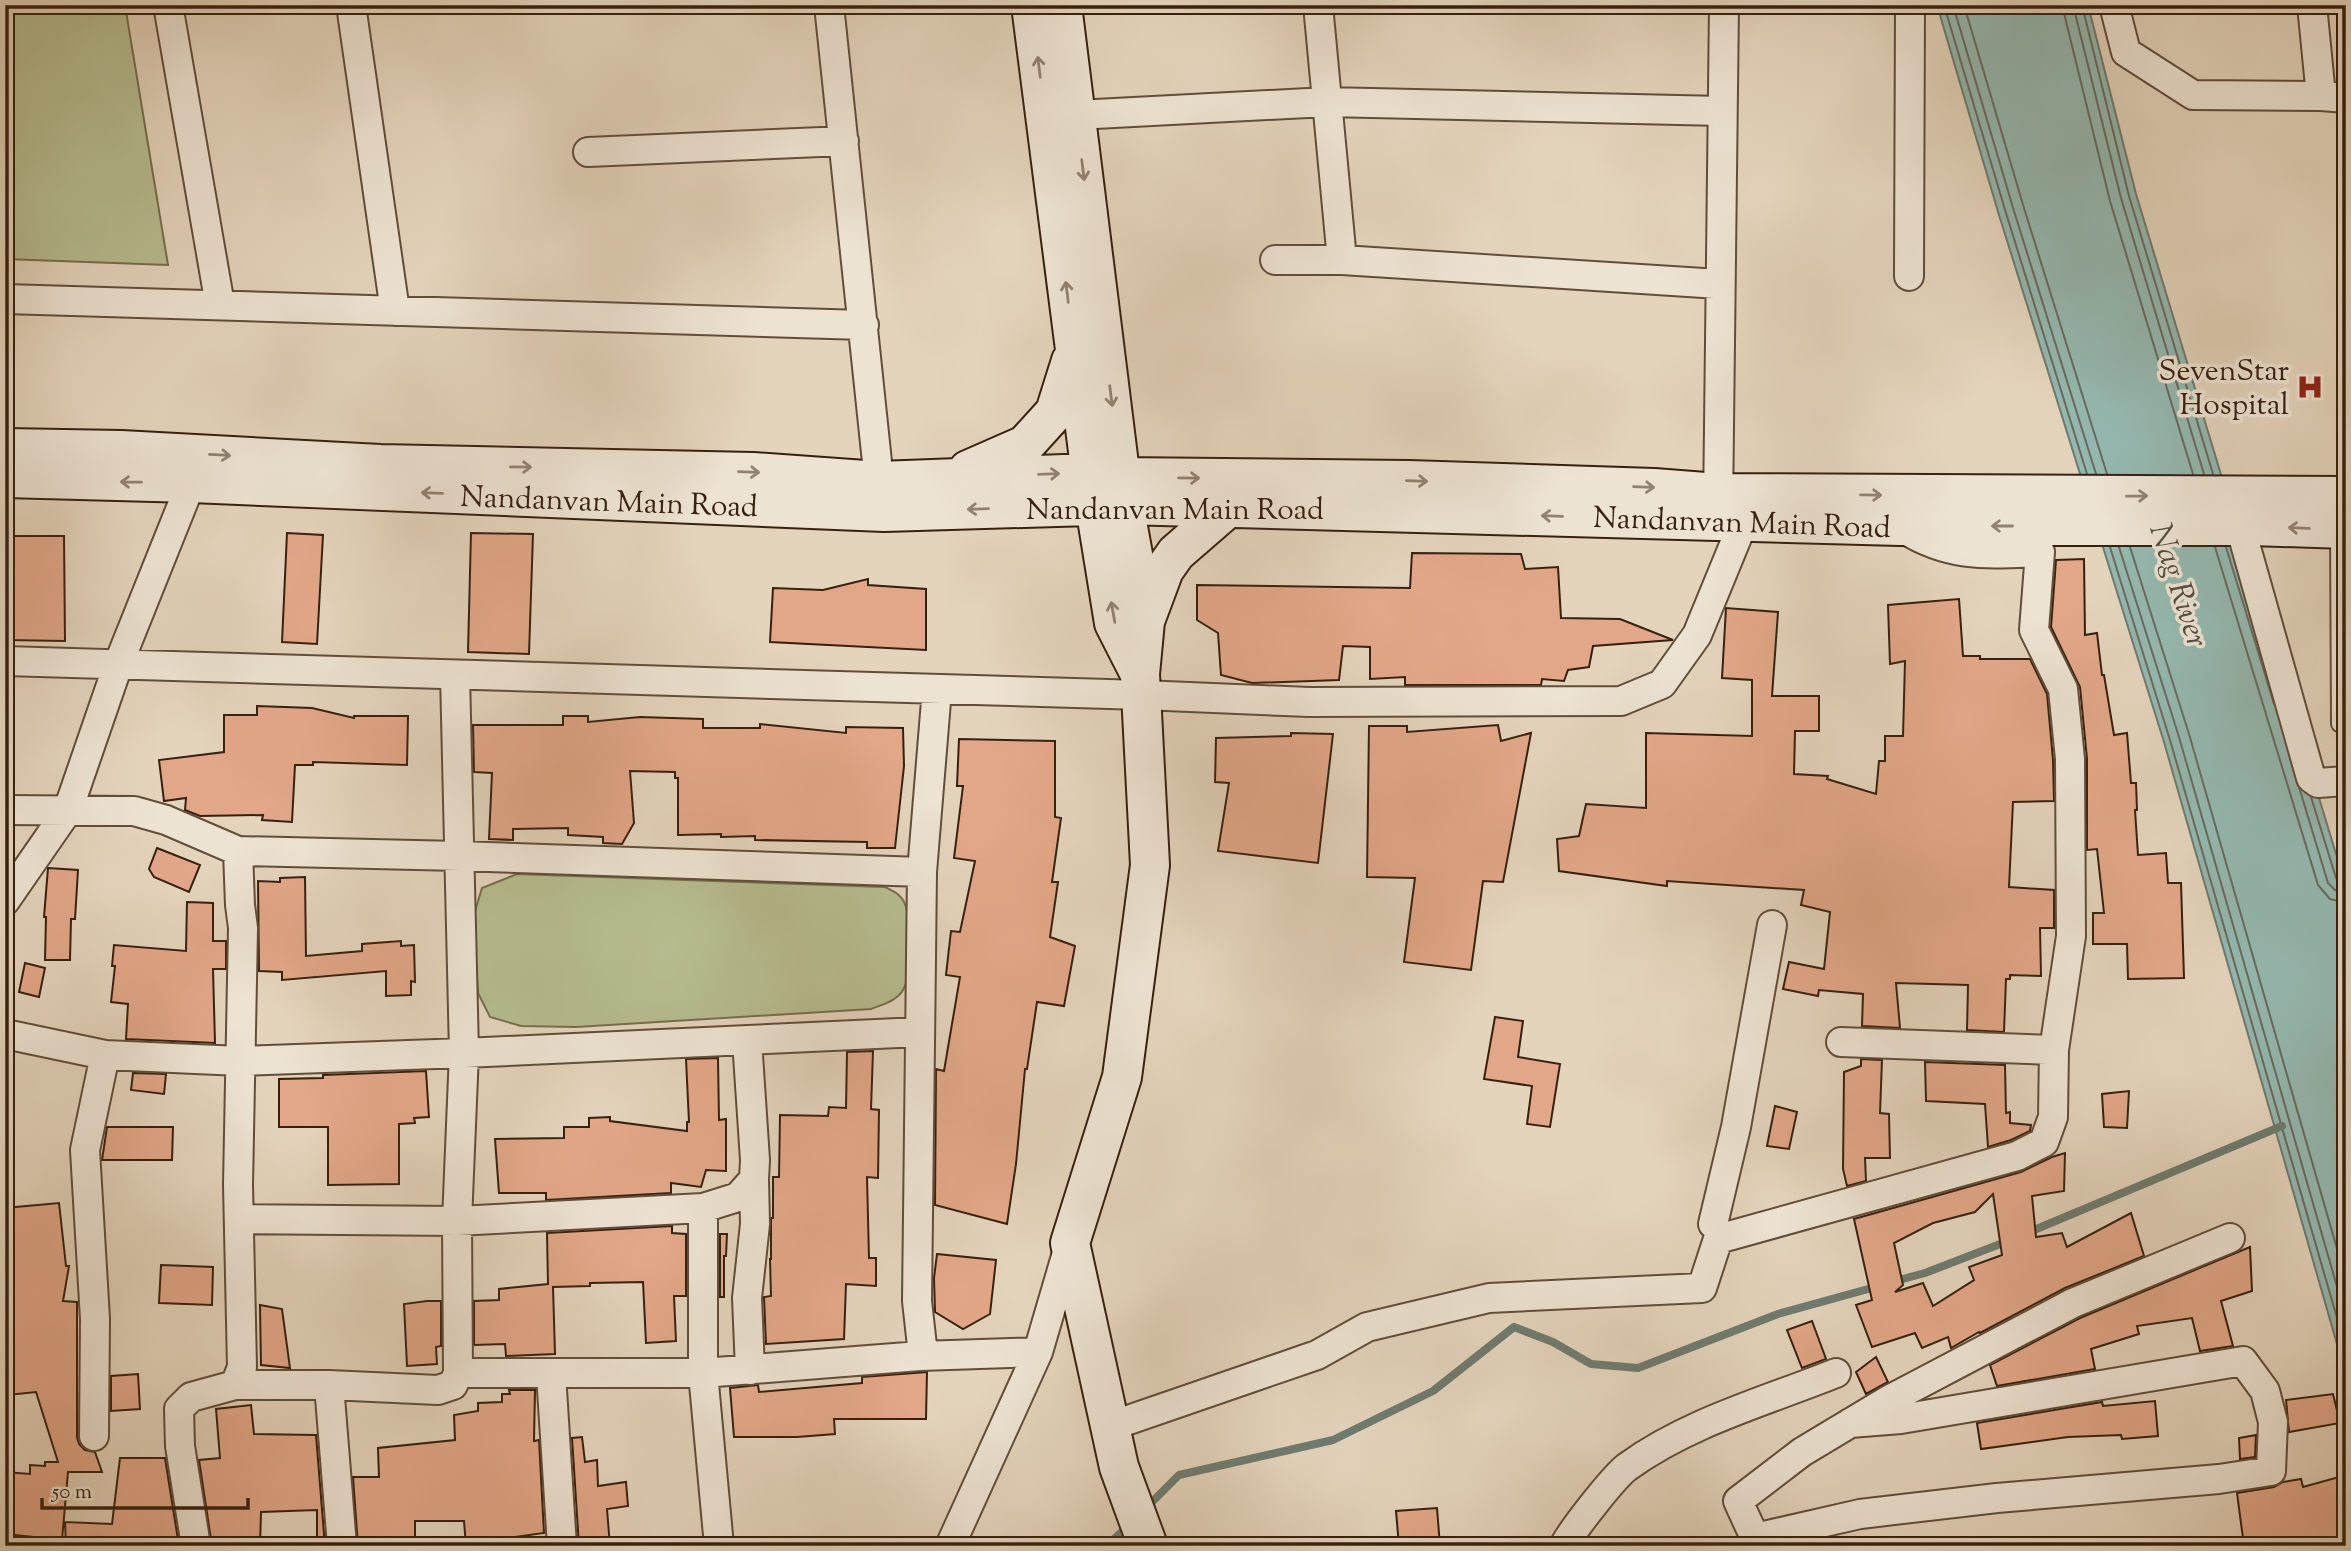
<svg xmlns="http://www.w3.org/2000/svg" width="2351" height="1551" viewBox="0 0 2351 1551" font-family="'Sorts Mill Goudy',serif">
<style>
.green{fill:#b6bc8f;stroke:#766e4f;stroke-width:2}
.water{fill:#95b8b0;stroke:#6f7b70;stroke-width:2}
.lines{fill:none;stroke-linecap:round;stroke-linejoin:round}
.shore{stroke:#666c60;stroke-width:2}
.stream{stroke:#6f7b70;stroke-width:8}
.building{fill:#e2a788;stroke:#37200f;stroke-width:2;fill-rule:evenodd}
.lane-casing{stroke:#624d3a;stroke-width:18}
.street-casing{stroke:#624d3a;stroke-width:32}
.secondary-casing{stroke:#37200f;stroke-width:42}
.lane{stroke:#ede3d3;stroke-width:14}
.street{stroke:#ede3d3;stroke-width:28}
.secondary{stroke:#ede3d3;stroke-width:38}
.oneway{stroke:#928271}
.labels{text-anchor:middle;stroke-width:7;stroke-linejoin:round;paint-order:stroke}
.poi-label{font-size:30px;fill:#37200f;stroke:#ede3d3;text-anchor:end}
.street-label{font-size:30px;fill:#37200f;stroke:#ede3d3}
.water-label{font-size:32px;font-style:italic;fill:#534e3f;stroke:#ede3d3}
</style>
<rect width="100%" height="100%" fill="#e4d4bc"/>
<filter id="stains"><feTurbulence type="fractalNoise" baseFrequency=".00286" numOctaves="4"/><feColorMatrix values="0 0 0 0 .2 0 0 0 0 .09 0 0 0 0 .02 0 0 0 .5 -.17"/></filter>
<radialGradient id="worn" r=".72"><stop offset=".6" stop-color="#630" stop-opacity="0"/><stop offset="1" stop-color="#630" stop-opacity=".3"/></radialGradient>
<path class="green" d="M5,5H125L168,265L5,259Z
M517,874L885,887C893,891 901,894 905,904C912,920 912,975 903,990C897,1001 881,1005 871,1009L576,1027L521,1026L490,1017L478,993L473,918L482,888Z"/>
<path class="water" d="M1937,5H2088L2136,194L2346,887V1367L2339,1351L2164,742L1999,215Z"/>
<g class="lines">
<path class="shore" d="M1944,5L2006,213L2087,474
M1953,5L2014,211L2096,474
M1964,5L2024,208L2107,474
M2062,5L2110,201L2193,474
M2073,5L2121,198L2204,474
M2082,5L2129,196L2213,474
M2110,547L2170,740L2346,1349
M2119,547L2179,737L2346,1318
M2130,547L2189,734L2346,1280
M2215,547L2318,885L2330,899L2346,903
M2226,547L2274,704
M2299,787L2328,883L2335,890L2346,893
M2311,797L2336,878L2339,883L2346,884"/>
<path class="stream" d="M2027,1233L2282,1126
M1892,1282L1925,1273L2008,1241
M1145,1509L1179,1475L1333,1440L1433,1391L1514,1327L1553,1342L1591,1364L1638,1368L1778,1314L1879,1286
M1107,1546L1128,1526"/>
</g>
<path class="building" d="M287,533L323,535L317,644L282,642Z
M471,533L533,534L529,654L468,652Z
M5,536H64L65,641L5,640Z
M1412,553L1521,554L1525,569L1558,567L1561,618L1620,619L1673,640L1593,646L1589,667L1568,670L1564,681L1542,679L1541,685H1405V677L1370,679V647L1343,646L1339,680L1252,683L1221,675L1218,633L1197,620V585L1410,588Z
M2084,559L2085,635L2097,633L2102,675H2104L2114,735L2127,733L2131,783H2136L2137,810H2135L2138,855L2166,853L2168,883H2181L2184,978L2128,979L2127,944H2093V913H2104L2097,849L2087,850V759L2080,687L2051,627L2056,560Z
M868,579V585L926,589V650L770,642L773,588L823,590Z
M1959,599L1963,656H1980V659H2030L2047,694L2053,760L2054,801L2013,802L2009,887L2054,890V928H2040L2041,976L2010,975V979H2006L2004,1032L1967,1030L1968,985L1896,983L1900,1028L1862,1026L1863,994L1819,990L1818,996L1783,989L1789,962L1824,969L1830,912L1801,905L1804,890L1667,881V886L1559,871L1557,839L1579,836L1586,804L1646,808V733L1752,736V680L1722,678L1726,608L1778,612L1772,696H1819V731H1795L1794,774L1828,776L1827,779L1876,794L1879,761H1885V736H1903L1905,661L1890,664L1888,605Z
M257,706L312,708L354,718V716H408L407,765L313,762V765H295L292,822L262,820L263,815L200,816L185,810L186,798L164,801L159,760L224,752V715H257Z
M563,716H588V722L640,717L703,719V728H760V724L846,733V727L903,728L904,766L895,848H867V842L755,840V836L721,837V834L678,835V778H675V772L630,771L634,823L622,844L603,843V837L568,835V828L513,829V840L489,839L492,773L474,772L473,725H563Z
M1498,725L1501,741L1531,733L1503,882L1483,881L1471,970L1404,962L1415,878L1367,877L1369,726H1407V732Z
M1291,733L1333,734L1318,863L1218,851L1229,783L1215,782L1216,738L1291,736Z
M959,739L1055,741V817L1061,818L1052,882H1058L1050,937L1075,946L1064,1006L1037,1002L1027,1069H1025L1016,1164L1007,1224L935,1205L936,1069L944,1071L960,977L946,975L951,931L960,932L975,861L954,858L963,786H957Z
M157,848L200,865L189,892L154,877L149,869Z
M48,868L78,870L75,919H71L70,960H45L46,917H44Z
M305,877L306,956L362,951V944L401,941V946L414,945L415,982L411,981V995L386,996V971L282,980V972L259,971L258,881L280,882V878Z
M187,902L213,903V941H226V969H213L215,1043L126,1039L128,1004L111,1002L115,966H112L114,945L186,951Z
M25,963L45,968L39,997L19,992Z
M1495,1017L1523,1021L1518,1057L1560,1064L1550,1127L1527,1124L1532,1086L1484,1079Z
M873,1051L871,1109L879,1110L878,1178L867,1177L869,1258H876V1286L846,1284L844,1339L766,1344L764,1297L771,1296L770,1259H771V1218H773V1177H779L780,1115L828,1116L829,1107L846,1108L847,1052Z
M718,1058L719,1120L726,1119V1171L706,1170L701,1187L671,1183V1193L546,1200V1193H499L495,1139L564,1138V1127H589V1118L610,1117V1121L687,1131V1122H689L686,1059Z
M1861,1059L1882,1060L1880,1113L1889,1114L1890,1158H1865L1866,1181L1847,1186L1843,1169L1844,1072L1861,1066Z
M1925,1062L2005,1065L2006,1113L2010,1112V1123L2031,1125L2030,1131L2011,1140L1988,1147L1985,1104L1926,1101Z
M426,1071L429,1117L414,1118L415,1123L399,1124V1184L328,1185V1127H279V1079L323,1078V1075Z
M133,1073L166,1074L164,1094L131,1090Z
M2129,1091L2127,1128L2104,1127L2102,1094Z
M1775,1106L1797,1112L1789,1149L1767,1146Z
M107,1127H173L172,1160H102Z
M2065,1153L2064,1191L2032,1196L2036,1237L2062,1233L2067,1247L2131,1213L2144,1256L2065,1288L1980,1333L1979,1332L1951,1348L1948,1337L1922,1348L1915,1333L1872,1347L1856,1305L1872,1300L1854,1219L2021,1172L2052,1157ZM1993,1194L2002,1255L1969,1267L1974,1280L1933,1306L1923,1283L1895,1292L1903,1285L1894,1243L1933,1223L1975,1212Z
M59,1203L66,1266H69L63,1301L77,1302V1437L79,1444L85,1450L95,1452L102,1472H68L62,1540L5,1534V1472L30,1474V1465L45,1466V1462H58L36,1392L8,1395L5,1370V1208Z
M672,1226V1233L686,1234V1296H674L676,1341L646,1343L643,1282L590,1283V1286L553,1287L555,1354L506,1356L505,1344L474,1345V1301L499,1300V1289L548,1284L547,1233Z
M720,1234H727L726,1256H724V1297H720Z
M2250,1247L2252,1291L2221,1301L2233,1346L2200,1351L2192,1318L2137,1326L2139,1334L2091,1349L2095,1369L1997,1386L1990,1365L2080,1318Z
M937,1254L996,1260L990,1314L963,1329L935,1312L934,1278Z
M161,1265L213,1267L212,1305L159,1303Z
M427,1301H441V1346L436,1347L437,1364L407,1366L404,1304Z
M260,1305L282,1309L290,1368L261,1365Z
M1812,1321L1826,1359L1802,1368L1787,1330Z
M1876,1357L1888,1382L1866,1394L1856,1372Z
M927,1372L926,1419H834L835,1434L797,1437H734L730,1388L758,1385L759,1392L862,1383V1377Z
M138,1374L140,1409L111,1411V1376Z
M509,1390H535L534,1441L539,1440L544,1533L500,1539L501,1546H466L464,1521H415V1546H358L353,1477H379L378,1448L455,1440L454,1415L478,1411V1403L502,1402V1394H510Z
M2333,1394L2340,1423L2289,1432L2286,1400Z
M2155,1401L2158,1436L2122,1439L2121,1435L2068,1437L1981,1449L1977,1423L2102,1402L2103,1406Z
M251,1405L254,1434L316,1435L325,1546H317V1510L261,1512L260,1546H212L199,1460L220,1458L216,1409Z
M2256,1435L2255,1457L2240,1459L2239,1438Z
M582,1437L585,1462L597,1460L598,1486L626,1482L628,1506L607,1509L610,1546H579L572,1438Z
M120,1458H165L179,1546H66L65,1522L112,1524Z
M2346,1475V1546H2244L2237,1493L2274,1487L2283,1482L2301,1479L2303,1487Z
M1437,1508L1440,1546H1399L1396,1511Z"/>
<g class="lines">
<g class="lane-casing">
<path id="lane" d="M2338,530L2339,724"/>
</g>
<g class="street-casing">
<path id="street" d="M168,5L220,305
M351,5L395,311
M829,5L879,481
M1318,5L1342,260
M2114,5L2126,52L2193,95L2321,96
M2312,5L2321,96L2346,98
M1057,116L1327,102L1722,111
M588,152L844,141
M1275,260H1342L1719,284
M1909,276L1910,5
M5,299L864,325
M1718,511L1724,5
M2240,526L2311,778L2318,783L2346,781
M5,661L1142,695L1309,702L1621,701L1662,684L1697,635L1743,523
M455,675L464,1053L457,1221L458,1373H703L719,1546
M5,810L134,811L166,820L238,851L459,856L922,872L917,1301L922,1346L920,1356L703,1373V1208L457,1221L239,1219
M922,872L937,689
M5,901L68,810L118,665L191,483
M5,1034L105,1055L85,1150L95,1319L94,1436
M1841,1042L2054,1050L2071,936L2070,759L2063,689L2034,630L2040,552C1988,554 1950,558 1904,529
M105,1055L240,1061L464,1053L920,1032
M703,1208L738,1197L754,1179L755,1160L747,1040
M1713,1224L1736,1127L1772,925
M920,1356L1038,1352
M750,1370L747,1298L755,1224L754,1179
M551,1374L562,1546
M235,1385H329
M1111,1426L1317,1355L1367,1327L1489,1298L1702,1288L1718,1239L2017,1156L2044,1142L2053,1117L2054,1050
M1755,1538L1738,1501L1802,1452L1887,1401L2073,1303L2230,1238
M196,1546L180,1446L179,1409L191,1397L235,1385L242,1367L238,1185L243,928L240,905L238,851
M342,1546L329,1385L438,1390L453,1385L458,1373
M950,1546L1038,1352L1069,1246
M1564,1546C1573,1529 1613,1478 1627,1467C1689,1422 1766,1401 1836,1373
M1753,1546L1755,1538L1860,1514L1997,1498L2219,1479L2271,1471L2273,1422L2265,1391L2243,1361L1901,1419L1850,1423"/>
</g>
<g class="secondary-casing">
<path id="secondary" d="M1031,5L1095,506L1114,623L1140,674
M1062,5L1124,505L1145,621L1140,674L1150,865L1122,1077L1070,1243L1119,1467L1148,1546
M5,448L121,450L380,464L753,472L879,481L1091,473L1121,477L1409,480L1654,488L1718,493L2346,496
M968,470L1025,445L1055,412L1071,361
M5,478L191,483L884,512L1124,505L1900,526H2251L2346,529
M1145,621L1164,570L1176,553L1229,507"/>
</g>
<use href="#lane" class="lane"/>
<use href="#street" class="street"/>
<use href="#secondary" class="secondary"/>
</g>
<defs><path id="oneway-shaft" d="M-6 0H5M1.5-3L5.5 0L1.5 3" fill="none" stroke-width="1.6" stroke-linecap="round" stroke-linejoin="round" transform="scale(1.75)"/></defs>
<g class="oneway">
<use href="#oneway-shaft" transform="translate(1039 67) rotate(-97)"/>
<use href="#oneway-shaft" transform="translate(1083 170) rotate(83)"/>
<use href="#oneway-shaft" transform="translate(1067 292) rotate(-97)"/>
<use href="#oneway-shaft" transform="translate(1111 396) rotate(83)"/>
<use href="#oneway-shaft" transform="translate(220 455) rotate(3)"/>
<use href="#oneway-shaft" transform="translate(521 467) rotate(1)"/>
<use href="#oneway-shaft" transform="translate(749 472) rotate(2)"/>
<use href="#oneway-shaft" transform="translate(1049 474) rotate(-2)"/>
<use href="#oneway-shaft" transform="translate(1189 478) rotate(1)"/>
<use href="#oneway-shaft" transform="translate(1417 481) rotate(2)"/>
<use href="#oneway-shaft" transform="translate(131 482) rotate(-179)"/>
<use href="#oneway-shaft" transform="translate(1644 487) rotate(2)"/>
<use href="#oneway-shaft" transform="translate(432 493) rotate(-178)"/>
<use href="#oneway-shaft" transform="translate(1871 495) rotate(1)"/>
<use href="#oneway-shaft" transform="translate(2137 496) rotate(-1)"/>
<use href="#oneway-shaft" transform="translate(978 509) rotate(178)"/>
<use href="#oneway-shaft" transform="translate(1552 516) rotate(-178)"/>
<use href="#oneway-shaft" transform="translate(2002 526) rotate(-180)"/>
<use href="#oneway-shaft" transform="translate(2299 528) rotate(-178)"/>
<use href="#oneway-shaft" transform="translate(1113 612) rotate(-100)"/>
</g>
<defs>
<g id="hospital-bare" transform="scale(2.1)"><path d="M-5-5h3v3.5h4V-5h3V5h-3V1.5h-4V5h-3Z" fill="#8f2418" stroke="#ede3d3" stroke-width="2.5" paint-order="stroke"/></g>
</defs>
<g fill-rule="evenodd">
<use href="#hospital-bare" x="2310" y="387"/>
</g>
<g class="labels">
<g class="poi-label">
<text x="2289" y="380">SevenStar<tspan x="2289" dy="34">Hospital</tspan></text>
</g>
<g class="street-label">
<text transform="translate(609 501) rotate(2)" y="10">Nandanvan Main Road</text>
<text x="1175" y="519">Nandanvan Main Road</text>
<text transform="translate(1742 522) rotate(2)" y="10">Nandanvan Main Road</text>
</g>
<g class="water-label">
<text transform="translate(2180 585) rotate(72)" y="11">Nag River</text>
</g>
</g>
<rect width="2351" height="1551" fill="none" stroke="#e4d4bc" stroke-width="28"/>
<rect x="7" y="7" width="2337" height="1537" fill="none" stroke="#37200f" stroke-width="3.5"/>
<rect x="14" y="14" width="2323" height="1523" fill="none" stroke="#37200f" stroke-width="2"/>
<path d="M42 1498v10h206v-10" fill="none" stroke="#37200f" stroke-width="3.5"/>
<text x="52" y="1498" font-size="21" fill="#37200f" stroke="#ede3d3" stroke-width="5" paint-order="stroke">50 m</text>
<rect width="100%" height="100%" filter="url(#stains)"/>
<rect width="100%" height="100%" fill="url(#worn)"/>
</svg>
